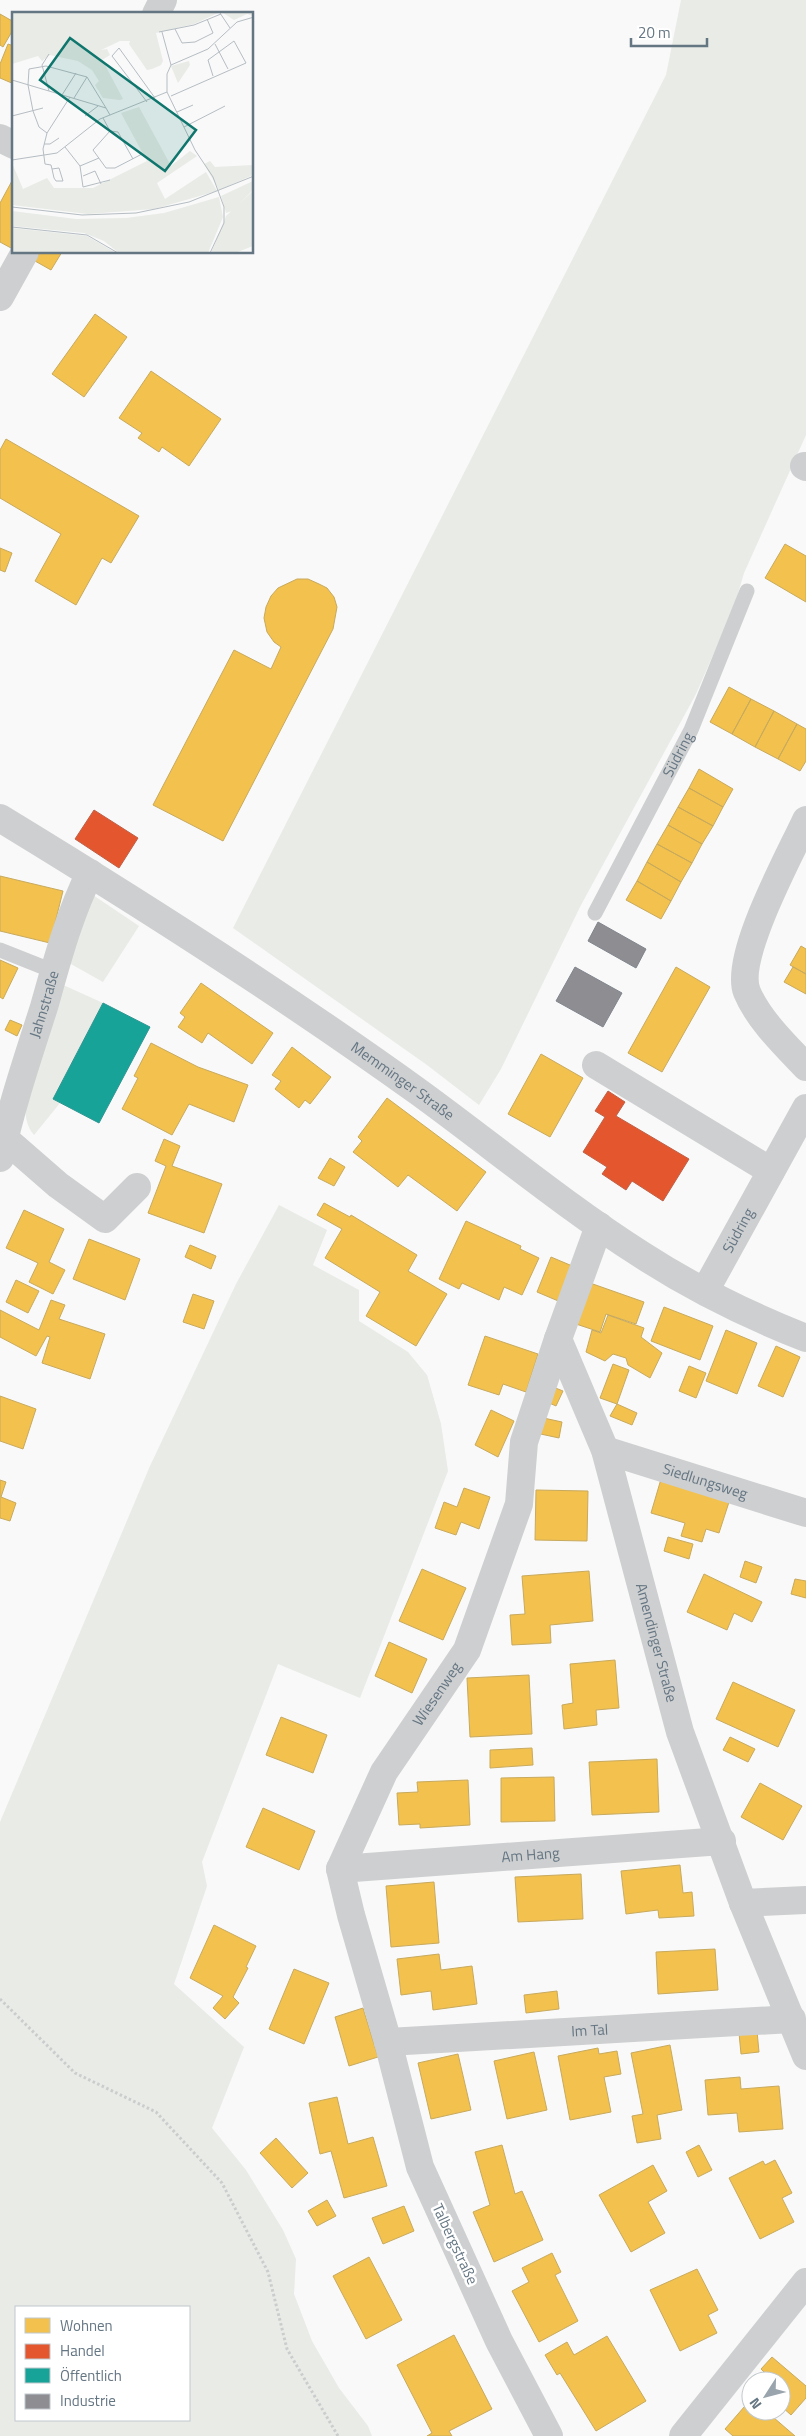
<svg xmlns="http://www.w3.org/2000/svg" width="806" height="2436" viewBox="0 0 806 2436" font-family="'Titillium Web',sans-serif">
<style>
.green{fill:#e8ebe6;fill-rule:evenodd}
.homes{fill:#f2c14e;stroke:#c8aa5e}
.shops{fill:#e4572e;stroke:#be6048}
.public{fill:#17a398;stroke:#2e9692}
.industry{fill:#8d8d92;stroke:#81868e}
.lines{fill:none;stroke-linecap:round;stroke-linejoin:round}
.path{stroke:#cbcccd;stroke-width:3;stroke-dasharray:2.5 2.5;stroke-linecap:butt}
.service{stroke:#cecfd0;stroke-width:15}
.minor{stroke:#cecfd0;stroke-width:28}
.tertiary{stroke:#cecfd0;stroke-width:28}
.labels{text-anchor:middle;stroke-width:5;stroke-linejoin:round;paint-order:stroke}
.street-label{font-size:15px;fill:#657683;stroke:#fff}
.inset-road{fill:none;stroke:#b5bdc3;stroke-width:1}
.view{fill:#0f766e;fill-opacity:0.15;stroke:#0f766e;stroke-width:2.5}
.inset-edge{fill:none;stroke:#657683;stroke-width:2.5}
</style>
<rect width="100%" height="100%" fill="#f9f9f9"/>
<path class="green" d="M681,0H806V435L744,573L734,607L696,694L581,905L501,1069L479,1105L427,1065L233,928L666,75Z
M87,891L139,926L103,982L62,959Z
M61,984L103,1003L53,1099L60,1103L34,1135C25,1124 25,1113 26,1100Z
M279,1205L327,1230L313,1265L359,1290V1321L408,1352L427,1375L441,1424L448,1471L360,1698L278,1664L202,1862L207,1886L174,1984L244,2047L212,2128L246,2170L283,2230L296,2259L294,2294L312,2341L339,2388L368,2426L372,2436H0V1822L150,1466L236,1284ZM16,2307H189V2420H16Z"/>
<path class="homes" d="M0,14L14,22V28L3,47L0,45Z
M8,44L14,46V84L0,78V64Z
M13,179L14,242L11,248L0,242V203Z
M40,252H62L51,270L35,261Z
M95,314L127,337L84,397L52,374Z
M151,371L221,419L189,466L162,447L159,452L138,438L142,433L119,418Z
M6,439L139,516L111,563L102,558L76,605L35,581L61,534L0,498V450Z
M785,544L806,556V602L765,578Z
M0,548L12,553L5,572L0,570Z
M297,579H308L319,584L327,588L334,597L337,607L333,629L223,841L153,805L234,650L271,669L281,647L274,642L267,632L264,618L266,607L271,596L278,588Z
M729,687L751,699L732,734L710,722Z
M751,699L774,711L755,747L732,734Z
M774,711L797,724L778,759L755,747Z
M797,724L806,729V761L800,771L778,759Z
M699,769L733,789L723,807L689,788Z
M689,788L723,807L713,826L678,807Z
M678,807L713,826L702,844L668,825Z
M668,825L702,844L692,863L657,844Z
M657,844L692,863L681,882L647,862Z
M647,862L681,882L671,901L637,881Z
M0,876L63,891L50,943L0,931Z
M637,881L671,901L661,919L626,900Z
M801,946L806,949V974L790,965Z
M0,960L18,968L3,999L0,997Z
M676,967L710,987L662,1072L628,1053Z
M793,967L806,974V994L784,982Z
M201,983L273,1033L252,1064L208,1033L202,1043L178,1027L185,1017L180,1013Z
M10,1020L22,1025L17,1036L5,1030Z
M151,1043L198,1067L248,1085L234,1122L189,1104L172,1135L122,1109L138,1078L134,1076Z
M292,1047L331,1077L310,1104L305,1100L299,1108L275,1089L281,1081L272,1075Z
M541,1054L583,1078L550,1137L508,1114Z
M387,1098L486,1172L457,1211L408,1175L398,1187L353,1152L362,1141L358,1137Z
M164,1139L180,1146L172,1166L222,1184L204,1233L148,1213L166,1166L155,1161Z
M330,1158L345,1167L334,1186L318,1178Z
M324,1203L350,1217L351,1215L417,1255L408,1271L447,1294L416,1346L366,1316L380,1292L325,1258L342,1229L317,1215Z
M24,1210L64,1229L49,1262L65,1270L53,1294L29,1282L38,1263L6,1248Z
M466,1221L521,1246L520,1249L539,1258L522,1295L504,1287L499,1300L462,1283L459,1289L439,1279Z
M89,1239L140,1259L125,1300L73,1279Z
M190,1245L216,1256L211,1269L185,1257Z
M551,1257L577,1268L563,1303L537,1292Z
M16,1280L39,1291L28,1313L6,1302Z
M590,1283L644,1302L636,1324L606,1314L600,1332L576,1324Z
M193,1294L214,1301L204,1329L183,1322Z
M51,1300L65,1305L59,1319L105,1334L90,1379L42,1363L50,1337L47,1336L36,1356L0,1337V1310L39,1330Z
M664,1307L713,1326L700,1360L651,1341Z
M608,1315L644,1328L641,1337L662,1353L650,1378L628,1365L626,1358L613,1354L605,1361L586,1352L592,1330L601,1333Z
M726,1330L757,1343L737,1394L706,1381Z
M485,1336L538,1354L526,1392L503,1384L499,1395L468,1385Z
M776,1346L800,1357L783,1397L758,1386Z
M613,1364L629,1370L617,1404L600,1398Z
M689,1366L706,1373L696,1398L679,1391Z
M553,1387L563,1391L556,1406L547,1402Z
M0,1396L36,1409L23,1449L0,1441Z
M617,1404L637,1413L632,1425L610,1416Z
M491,1410L514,1421L498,1457L475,1445Z
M539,1417L562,1422L559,1438L536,1433Z
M661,1479L730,1499L719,1533L706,1529L702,1542L681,1536L685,1523L651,1513Z
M0,1480L6,1482L1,1497L16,1503L10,1521L0,1518Z
M464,1488L490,1497L479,1529L461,1522L456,1535L435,1528L444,1502L457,1507Z
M536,1490L588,1491L587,1541L535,1540Z
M668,1537L693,1544L689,1559L664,1551Z
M745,1561L762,1567L756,1583L740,1577Z
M422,1569L466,1588L443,1640L399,1621Z
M589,1571L593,1621L550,1625L551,1643L512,1645L510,1615L525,1614L522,1576Z
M704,1574L762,1602L752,1622L734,1613L727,1630L687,1612Z
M795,1579L806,1581V1598L791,1594Z
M389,1642L427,1659L412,1693L375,1676Z
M615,1660L619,1708L596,1710L597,1725L564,1729L562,1705L573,1703L570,1664Z
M529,1675L532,1734L470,1737L467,1678Z
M733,1682L795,1710L778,1747L716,1719Z
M281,1717L327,1735L313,1773L266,1755Z
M730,1737L755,1749L748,1762L723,1750Z
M532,1748L533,1765L490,1768V1750Z
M657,1759L659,1812L592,1815L589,1762Z
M554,1777L555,1821L501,1822V1778Z
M468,1780L470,1825L420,1828V1824L399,1825L397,1793L418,1792L417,1782Z
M760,1783L802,1806L783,1840L741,1817Z
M263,1808L315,1831L299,1870L246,1847Z
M680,1865L683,1893L692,1892L694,1916L659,1918L658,1910L626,1914L621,1871Z
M581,1874L583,1919L518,1922L515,1877Z
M434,1882L439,1943L391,1947L386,1886Z
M214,1925L256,1946L246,1967L248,1968L233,1997L239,2003L225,2019L213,2008L223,1996L190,1978Z
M715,1949L718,1990L658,1994L656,1952Z
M439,1954L441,1970L472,1966L477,2004L433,2010L431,1991L401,1995L397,1959Z
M294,1969L329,1983L304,2044L269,2029Z
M557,1991L559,2009L526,2013L524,1995Z
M363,2008L378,2057L349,2066L335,2017Z
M757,2031L759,2052L741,2054L739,2033Z
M670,2045L682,2110L657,2115L661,2139L637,2143L632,2116L643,2114L631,2053Z
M598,2048L599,2054L617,2051L621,2074L604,2077L611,2112L570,2120L558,2056Z
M534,2052L547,2110L507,2119L494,2061Z
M458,2054L471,2110L431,2119L418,2063Z
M740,2077L741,2089L779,2086L783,2129L739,2132L737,2113L708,2115L705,2080Z
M337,2097L348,2144L373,2137L387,2186L344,2198L331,2151L320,2154L309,2103Z
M276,2138L308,2173L292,2188L260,2153Z
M502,2145L515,2194L522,2191L543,2240L494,2262L473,2212L490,2205L475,2152Z
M699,2145L712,2170L698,2177L686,2152Z
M775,2160L792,2193L782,2198L794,2222L760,2239L729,2178L763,2161L765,2165Z
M653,2165L667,2191L648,2202L665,2233L631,2252L599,2195Z
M327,2200L336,2216L317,2226L308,2211Z
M404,2206L414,2231L383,2244L372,2218Z
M552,2253L561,2272L555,2275L578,2321L539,2342L512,2291L529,2282L522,2268Z
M369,2257L402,2320L366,2339L333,2276Z
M697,2269L718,2310L708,2315L717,2333L680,2351L650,2290Z
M454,2335L492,2409L449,2431L452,2436H427L432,2433L397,2365Z
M607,2336L646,2401L596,2431L560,2373L557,2375L545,2355L567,2342L574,2355Z
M772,2357L806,2386V2398L791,2415L781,2406V2381H769L771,2379L761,2369Z
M751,2399V2411H766L795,2436H733L725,2429Z"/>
<path class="shops" d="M94,810L138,838L119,868L75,839Z
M608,1091L625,1102L616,1116L689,1159L663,1201L632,1181L626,1190L602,1174L607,1167L583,1152L605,1117L595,1111Z"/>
<path class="public" d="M103,1003L150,1027L99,1123L53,1099Z"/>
<path class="industry" d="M598,922L646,949L636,968L588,941Z
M575,967L622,993L603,1027L556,1001Z"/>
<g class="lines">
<path class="path" d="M0,1999L75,2073L156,2112L222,2183L268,2272L287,2349L338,2436"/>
<g class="service">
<path id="s1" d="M595,913L691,730L747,591"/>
<path d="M0,950L53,971"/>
</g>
<g class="minor">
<path d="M156,14L163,0"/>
<path d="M0,138L14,145"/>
<path d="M0,297L25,252"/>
<path d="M804,466L806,467"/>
<path d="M806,820C790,855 733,958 747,992C758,1019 786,1046 806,1067"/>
<path d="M596,1065L771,1171"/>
<path d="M4,1138L58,1185L105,1219L137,1187"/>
<path id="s2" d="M0,1158C11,1107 28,1057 44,1007C57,961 69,915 90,873"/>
<path id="s3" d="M599,1226L558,1339L605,1450L680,1732L743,1903L806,2056"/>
<path id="s4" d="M705,1291L806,1108"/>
<path id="s5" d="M605,1450L806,1513"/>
<path id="s6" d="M340,1869L722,1841"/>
<path d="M743,1903L806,1900"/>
<path id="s7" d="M388,2042L792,2019"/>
<path id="s8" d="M549,2436L499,2341L420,2167L388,2042L351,1915L340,1869L384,1772L467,1650L519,1504L524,1442L558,1339"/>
<path d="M683,2436L806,2282"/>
</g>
<path class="tertiary" id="s9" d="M0,818C143,905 284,995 420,1093C494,1147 565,1206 642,1255C693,1288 750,1316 806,1338"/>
</g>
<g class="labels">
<g class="street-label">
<text dy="5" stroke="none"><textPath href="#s1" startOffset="179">Südring</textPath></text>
<text dy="5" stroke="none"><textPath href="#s2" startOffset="160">Jahnstraße</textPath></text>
<text dy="5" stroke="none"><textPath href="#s9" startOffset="481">Memminger Straße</textPath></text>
<text dy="5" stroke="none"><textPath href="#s4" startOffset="69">Südring</textPath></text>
<text dy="5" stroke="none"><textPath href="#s5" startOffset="105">Siedlungsweg</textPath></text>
<text dy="5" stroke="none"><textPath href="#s3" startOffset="440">Amendinger Straße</textPath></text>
<text dy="5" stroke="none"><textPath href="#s8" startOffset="808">Wiesenweg</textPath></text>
<text dy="5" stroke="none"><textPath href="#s6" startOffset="191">Am Hang</textPath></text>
<text dy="5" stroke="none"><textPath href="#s7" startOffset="202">Im Tal</textPath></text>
<text transform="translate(455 2244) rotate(65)" y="5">Talbergstraße</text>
</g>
</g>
<g transform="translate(12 12)">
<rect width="241" height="241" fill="#f9f9f9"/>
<path d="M0,0H205L206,1L182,12L144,21L151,49L149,53L140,57L135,58L117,32L118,29H108L89,38L95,37L98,43L90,48L86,40L111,87L108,88L91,86L83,73L87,69L80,58L66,49L38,43L30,49L26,44L0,52ZM210,0H241V4L235,2L222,8ZM177,49L178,53L166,71L159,54ZM127,95L159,154L178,139L185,144L145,171L153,187L194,160L205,179L142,197L76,202L0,193V151L11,177L35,166L42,176H81L135,149L109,101ZM198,149L203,155L241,153V163L207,178L192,152ZM241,169V178L220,199L214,201L209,184ZM241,179V234L223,241H199L214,204ZM207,185L211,205L196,241H107L92,229L72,221L0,214V199L64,207L114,206L152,201ZM0,216L75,224L104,241H0Z" fill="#e8ebe6"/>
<path class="inset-road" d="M208,1L218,16M163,17L170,31L183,30L201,21L195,7M147,20L182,13L209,2M150,20L159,53M203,32L216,57M37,42L30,53L37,79M0,68L94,96L98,103M155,80L183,138L201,165L212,195V211L198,241M155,80V62L159,53L196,37L225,10L242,5M50,83L64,61M159,84L234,51L222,29L196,48L201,64M62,86L75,65M135,90L100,44L107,36L143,86M165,100L181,93M0,104L31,96M73,104L86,94M91,106L98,119L81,138L94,156H103L130,142M172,115L213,94M98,119L106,120L121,147M35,121L27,115L21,99L16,73L17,57L34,54L75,65L94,96M32,132H38L47,126M53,135L68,154L71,175L98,168M0,148L45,141L88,107L155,80M68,154L87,146M40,157L47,156L51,169H44L42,166L40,157L39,153L33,152L31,137L35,121L58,85M71,164L83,159L89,172M0,195L70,203L124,201L177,190L242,164M0,215L75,223L106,241"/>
<path class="view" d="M58,26L184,118L153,159L28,68Z"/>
<rect width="241" height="241" class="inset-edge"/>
</g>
<rect x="15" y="2306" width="175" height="115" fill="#ffffff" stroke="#c1c8cd"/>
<rect x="25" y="2318" width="25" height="15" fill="#f2c14e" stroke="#c1c8cd"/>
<text x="60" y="2331" font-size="15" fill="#657683">Wohnen</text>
<rect x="25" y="2344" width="25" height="15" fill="#e4572e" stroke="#c1c8cd"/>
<text x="60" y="2356" font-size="15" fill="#657683">Handel</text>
<rect x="25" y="2368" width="25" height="15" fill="#17a398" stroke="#c1c8cd"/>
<text x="60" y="2381" font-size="15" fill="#657683">Öffentlich</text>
<rect x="25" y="2394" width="25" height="15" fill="#8d8d92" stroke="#c1c8cd"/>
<text x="60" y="2406" font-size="15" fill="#657683">Industrie</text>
<g transform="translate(766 2396) rotate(234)"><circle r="24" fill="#ffffff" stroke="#c1c8cd"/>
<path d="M0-4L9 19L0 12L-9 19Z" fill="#99a4ac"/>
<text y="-8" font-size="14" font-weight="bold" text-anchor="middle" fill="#657683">N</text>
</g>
<path d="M631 38v8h76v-8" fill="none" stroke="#657683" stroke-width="2.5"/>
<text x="638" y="38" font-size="15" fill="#657683" stroke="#ffffff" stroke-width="4" paint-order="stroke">20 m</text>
</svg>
